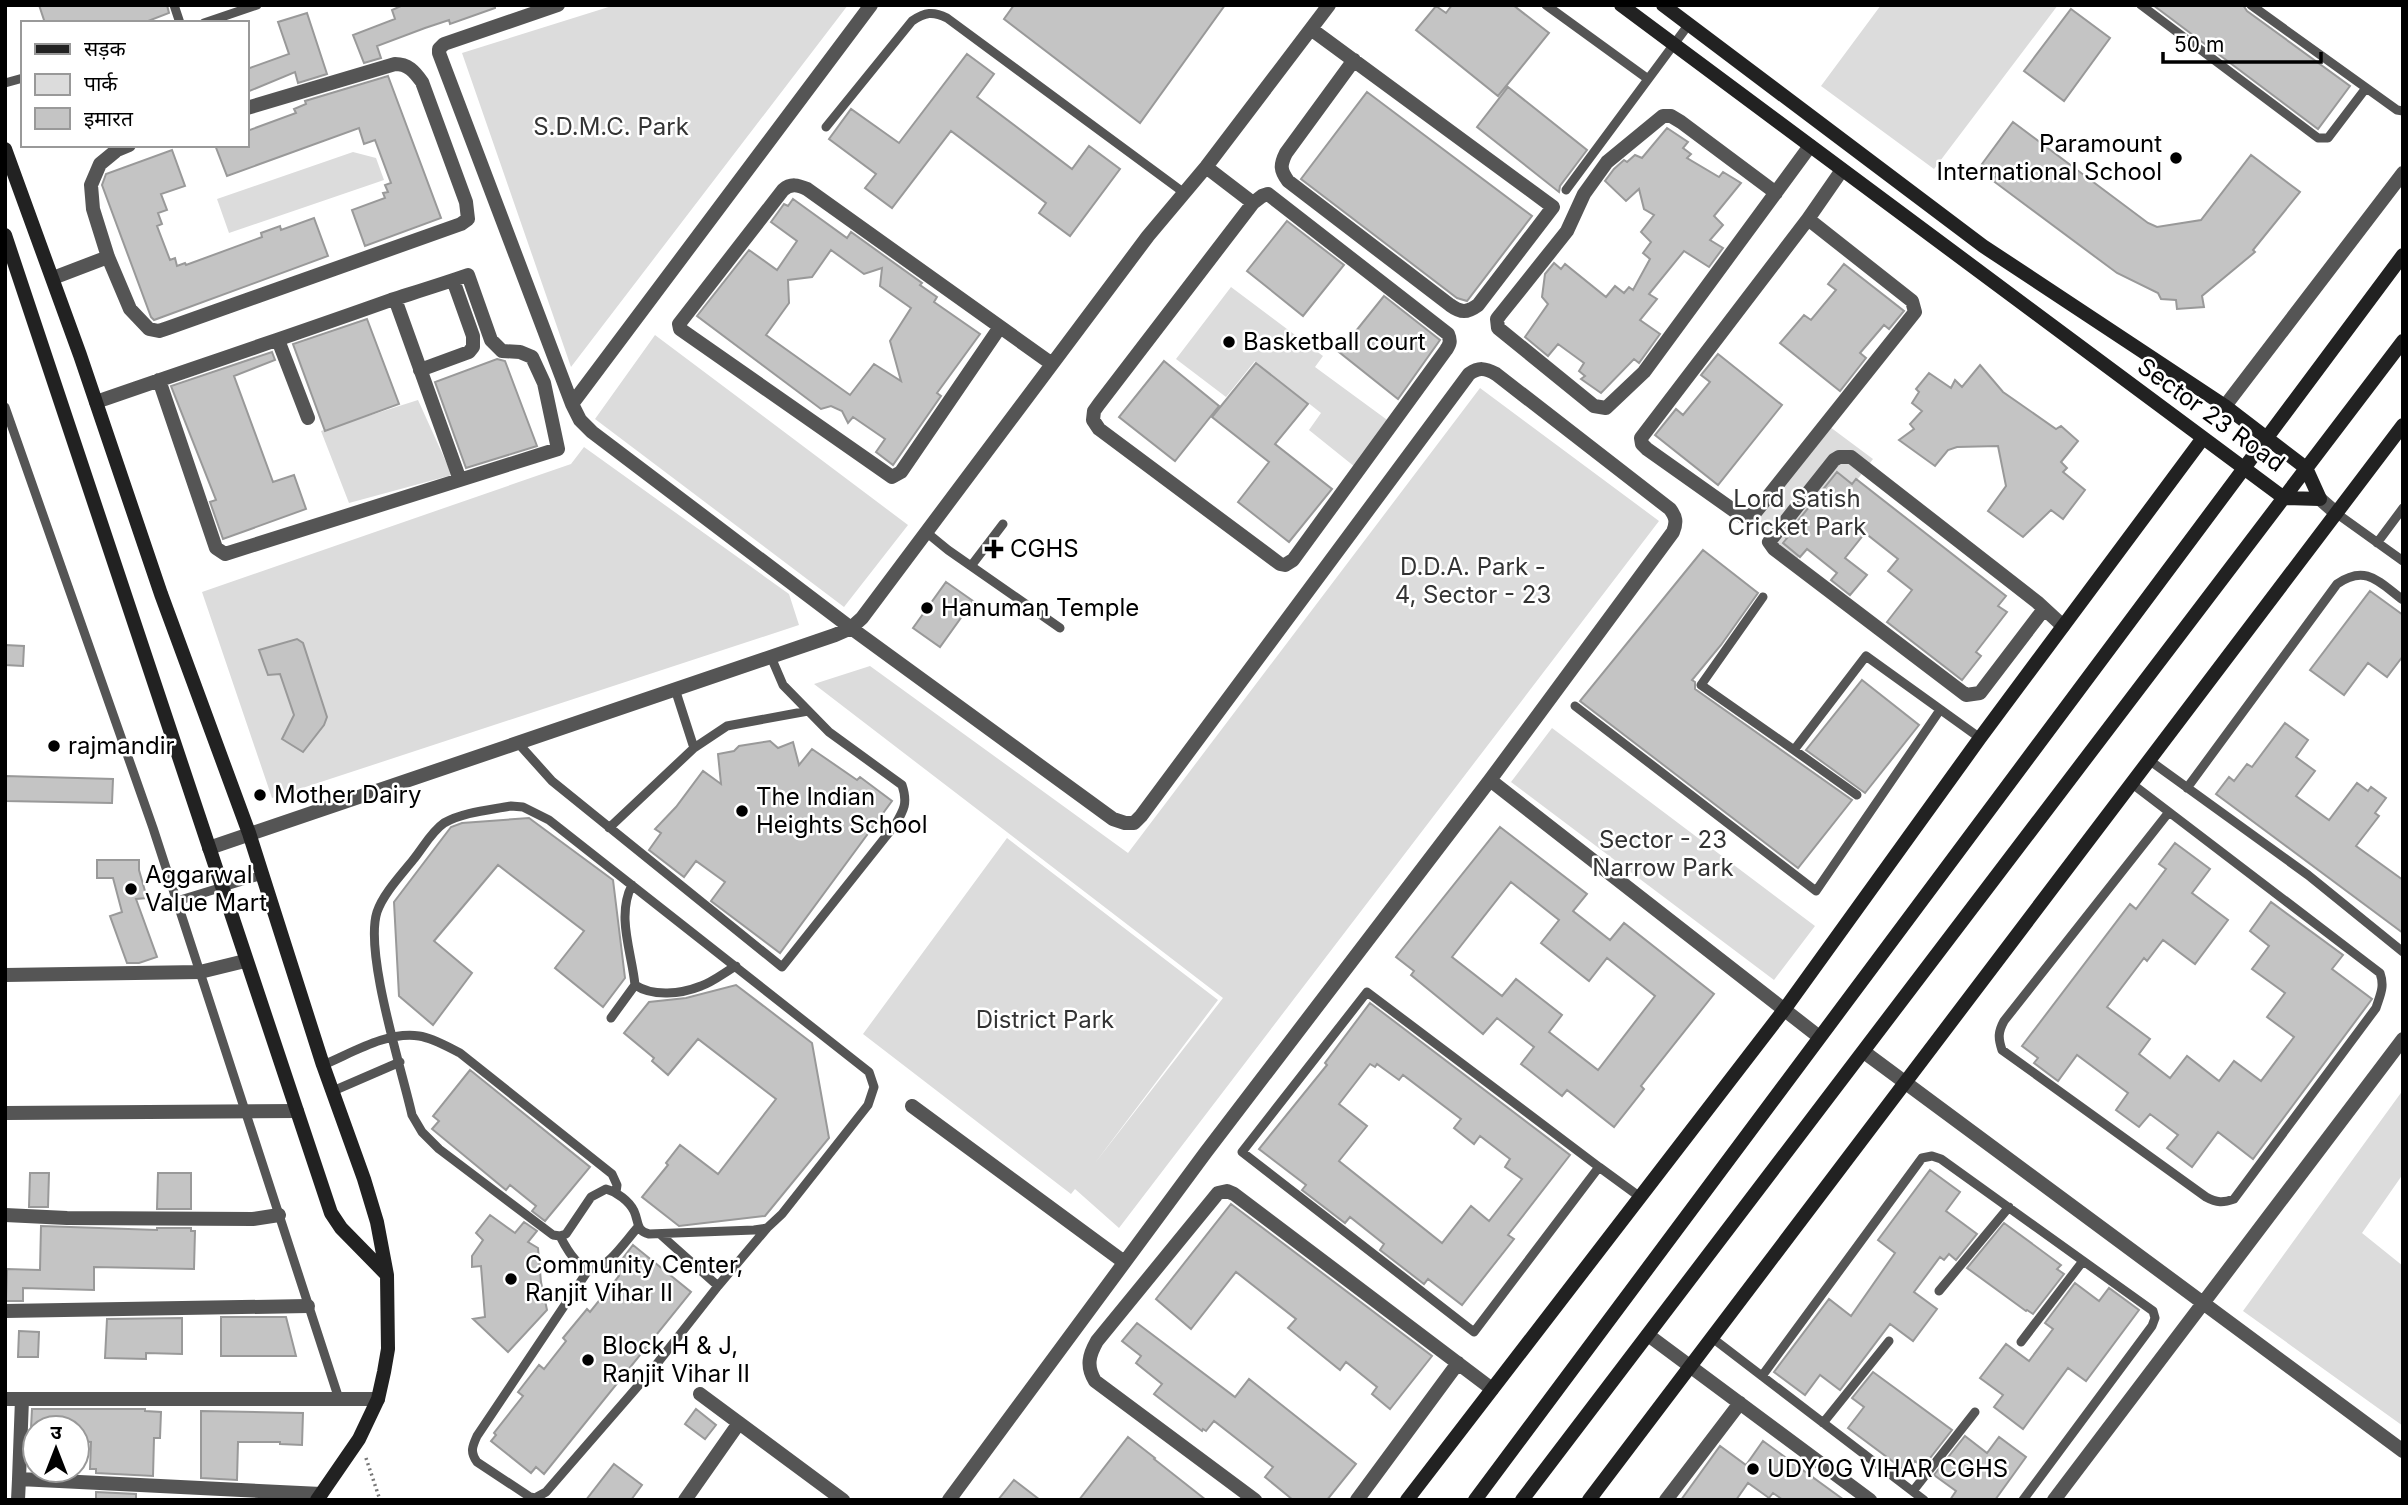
<svg xmlns="http://www.w3.org/2000/svg" width="2408" height="1505" viewBox="0 0 2408 1505" font-family="Inter,'Noto Sans Devanagari',sans-serif">
<style>
.green{fill:#dcdcdc}
.building{fill:#c4c4c4;stroke:#999;stroke-width:2;fill-rule:evenodd}
.lines{fill:none;stroke-linecap:round;stroke-linejoin:round}
.path{stroke:#777;stroke-width:3.5;stroke-dasharray:2 3.5;stroke-linecap:butt}
.lane{stroke:#555;stroke-width:9}
.street{stroke:#555;stroke-width:14}
.secondary{stroke:#222;stroke-width:14}
.poi-dot{fill:#000;stroke:#fff;stroke-width:2.5}
.labels{text-anchor:middle;stroke-width:5;stroke-linejoin:round;paint-order:stroke}
.park-label{font-size:24px;fill:#333;stroke:#fff}
.poi-label{font-size:24px;fill:#000;stroke:#fff;text-anchor:start}
.street-label{font-size:24px;fill:#000;stroke:#fff}
</style>
<rect width="100%" height="100%" fill="#fff"/>
<path class="green" d="M615,5H848L571,367L462,53Z
M1881,5H2058L1934,169L1821,86Z
M353,152L376,158L384,180L229,233L217,199Z
M1231,287L1323,356L1315,367L1390,422L1355,467L1309,430L1321,413L1255,361L1226,397L1176,359Z
M655,335L908,525L844,607L595,419Z
M1480,388L1659,521L1119,1228L1075,1189L1071,1194L863,1034L1007,838L1218,1000L1095,1163L1223,998L814,684L870,666L1128,853Z
M418,400L452,475L349,503L321,431Z
M1830,427L1873,459L1797,559L1752,523Z
M584,447L789,594L799,625L272,798L202,592L571,464Z
M1552,728L1815,926L1774,980L1511,782Z
M2403,1090V1174L2362,1233L2403,1266V1426L2243,1311Z"/>
<path class="building" d="M39,5H167L169,13L143,23H45Z
M403,5H495V8L450,24L449,20L425,28L377,46L381,58L364,63L353,35L395,19L392,10Z
M1014,5H1225L1140,123L1004,19Z
M1452,5H1513L1549,33L1498,96L1416,30L1436,6L1446,13Z
M2153,5H2243L2247,11L2350,86L2318,129Z
M2071,9L2110,38L2064,101L2024,71Z
M307,13L327,74L298,83L295,72L247,92V69L289,54L278,22Z
M967,54L994,74L977,97L1072,169L1089,146L1120,169L1070,236L1039,213L1046,203L951,131L892,208L865,188L876,174L829,139L851,109L899,143Z
M388,76L441,218L365,246L352,210L385,198L383,193L388,192L385,185L391,183L375,140L364,144L359,128L227,176L215,145H247V131L296,113L294,109L306,104L305,101Z
M1508,87L1587,150L1560,186L1559,192L1477,127Z
M1367,92L1532,216L1467,301L1457,298L1301,179Z
M2013,122L2148,223L2157,227L2201,220L2251,155L2300,192L2253,250L2255,252L2202,296L2204,307L2177,309L2176,300L2161,299L2158,293L2117,273L1992,180L1997,175L1982,164Z
M1667,128L1688,142L1683,148L1691,154L1687,158L1719,177L1723,172L1741,183L1714,216L1723,225L1710,240L1723,248L1709,267L1684,251L1649,294L1657,299L1640,320L1660,334L1639,363L1634,359L1601,393L1581,379L1585,376L1579,371L1584,363L1558,344L1548,356L1525,337L1548,304L1542,297L1545,274L1554,263L1561,269L1565,264L1606,297L1615,286L1624,293L1629,287L1633,290L1650,259L1643,253L1651,242L1641,232L1654,215L1644,209L1639,189L1626,201L1605,181L1614,169L1624,160L1627,162L1635,155L1642,158Z
M172,150L185,186L161,194L167,210L158,213L162,224L157,226L170,260L175,258L177,266L185,263L186,265L262,237L261,233L280,226L281,230L314,218L328,256L154,320L151,317L102,185L106,174Z
M793,199L847,238L851,232L922,283L920,285L937,297L934,302L980,334L937,393L941,396L893,465L876,452L885,439L853,417L848,423L842,411L831,406L821,409L697,316L749,250L777,270L797,241L771,222L784,204L788,206ZM831,250L864,274L882,268L880,286L911,308L890,341L901,381L874,364L850,395L766,335L789,303L788,280L812,277Z
M1287,221L1344,265L1303,316L1247,271Z
M1844,264L1904,311L1889,329L1884,325L1860,353L1866,358L1840,391L1780,343L1804,315L1811,320L1836,290L1828,284Z
M1384,296L1440,340L1398,399L1339,352Z
M367,319L399,404L325,431L293,344Z
M272,352L275,360L234,376L273,482L294,475L306,509L223,539L210,502L216,500L171,386Z
M1718,354L1782,405L1718,485L1655,435L1676,409L1683,415L1710,382L1701,375Z
M497,359L505,361L537,446L466,468L435,382Z
M1164,361L1219,406L1175,461L1119,417Z
M1256,363L1308,404L1275,444L1332,489L1289,542L1238,502L1269,462L1212,417Z
M1980,365L2003,392L2056,429L2061,426L2078,441L2061,462L2067,468L2063,472L2085,490L2063,519L2051,510L2023,537L1988,511L2006,486L1998,446L1957,447L1948,450L1935,466L1899,440L1914,429L1910,424L1922,411L1912,403L1919,392L1916,389L1929,373L1951,388L1955,380L1962,387Z
M1837,472L1852,484L1856,479L2006,596L1998,606L2007,612L1976,652L1981,656L1962,680L1887,622L1912,590L1888,571L1898,559L1865,533L1845,558L1867,575L1850,595L1831,580L1837,573L1807,549L1800,557L1783,543L1787,538L1785,537Z
M1703,550L1758,593L1721,645L1692,680L1695,682V689L1852,800L1798,868L1580,701Z
M946,582L973,601L940,647L913,628Z
M2370,591L2403,615V656L2387,677L2368,663L2344,695L2310,670Z
M297,639L303,643L327,717L324,725L303,752L282,739L294,715L280,674L268,675L259,650Z
M5,645L24,646L23,666L5,665Z
M1862,680L1919,725L1865,793L1806,750Z
M2285,723L2308,740L2296,757L2315,771L2296,796L2329,820L2357,783L2368,791L2371,787L2386,798L2375,813L2379,816L2356,846L2403,880V933L2216,794L2229,777L2234,781L2247,764L2252,767Z
M770,741L778,748L793,742L799,765L812,749L857,780L860,777L892,801L780,953L711,901L725,882L696,861L684,877L649,850L661,833L655,829L676,807L703,771L721,784L718,754L734,751L739,746Z
M5,776L113,779L112,803L5,801Z
M529,818L613,880L625,978L603,1007L555,968L584,931L498,865L434,941L472,973L433,1025L399,996L394,902L451,827L462,823Z
M1500,827L1587,894L1573,911L1610,940L1624,923L1714,994L1641,1086L1644,1089L1614,1127L1567,1090L1562,1096L1521,1064L1534,1047L1497,1018L1483,1034L1411,975L1414,971L1396,957ZM1511,882L1559,920L1541,943L1589,981L1607,958L1655,996L1598,1070L1549,1032L1562,1015L1516,979L1502,996L1452,957Z
M2175,843L2210,869L2192,893L2228,920L2195,964L2163,940L2147,961L2144,958L2107,1007L2150,1039L2139,1054L2170,1078L2187,1056L2219,1081L2234,1061L2261,1081L2294,1037L2267,1017L2285,993L2252,969L2269,946L2250,931L2271,902L2343,955L2332,969L2372,999L2253,1159L2218,1132L2192,1167L2167,1148L2178,1135L2150,1114L2139,1127L2116,1110L2128,1093L2077,1055L2058,1081L2034,1063L2038,1058L2022,1046L2130,904L2136,909L2166,869L2159,864Z
M97,860H139V870L147,898L136,899L157,957L139,963H127L110,916L122,912L113,878H97Z
M736,985L812,1043L829,1138L765,1216L679,1226L642,1197L668,1165L666,1163L680,1145L718,1174L776,1099L698,1039L668,1075L652,1061L654,1058L624,1033L649,1002L686,998Z
M1370,1003L1570,1155L1508,1235L1514,1239L1462,1305L1428,1279L1424,1284L1380,1250L1384,1244L1350,1217L1345,1223L1302,1190L1306,1185L1259,1149L1327,1065L1325,1063ZM1370,1064L1375,1067L1377,1064L1399,1080L1403,1075L1461,1119L1454,1128L1474,1144L1480,1136L1510,1159L1505,1167L1522,1179L1489,1221L1471,1206L1442,1243L1339,1161L1367,1126L1339,1104Z
M470,1070L590,1167L545,1221L532,1211L536,1206L510,1185L506,1190L432,1129L439,1121L433,1116Z
M1930,1170L1960,1192L1946,1211L1977,1234L1956,1260L1949,1254L1944,1260L1940,1257L1914,1292L1937,1309L1913,1341L1890,1324L1840,1390L1820,1375L1805,1395L1774,1372L1829,1299L1851,1316L1895,1253L1878,1240Z
M30,1173H49L48,1207H29Z
M158,1173H191V1209H157Z
M1231,1204L1432,1356L1390,1409L1372,1394L1377,1387L1346,1362L1340,1370L1288,1328L1296,1319L1236,1272L1191,1329L1156,1299Z
M490,1215L515,1233L524,1222L537,1231L528,1242L538,1248L541,1282L547,1310L508,1352L473,1319L485,1317L481,1266L472,1267V1256L483,1240L476,1233Z
M2004,1223L2061,1265L2057,1269L2064,1274L2033,1314L2027,1310L2026,1311L1967,1268Z
M41,1226L157,1230V1228H191V1231H195L194,1269L94,1267V1290L23,1288V1301H6L7,1269L40,1270Z
M633,1245L691,1292L544,1474L536,1467L531,1473L491,1441L496,1435L494,1433L523,1396L518,1392L539,1365L544,1369L566,1341L563,1338L587,1309L590,1312L619,1276L616,1271L622,1263L620,1262Z
M2075,1283L2099,1301L2109,1288L2139,1310L2086,1381L2068,1368L2023,1429L1994,1407L2003,1395L1980,1378L2006,1344L2029,1361L2053,1329L2045,1323Z
M221,1317H286L296,1356H221Z
M182,1318V1354L146,1353V1359L105,1358L107,1319Z
M1137,1323L1235,1397L1249,1379L1356,1464L1327,1500H1293L1265,1477L1273,1467L1214,1421L1206,1431L1203,1429L1202,1431L1154,1394L1162,1384L1136,1363L1141,1356L1122,1341Z
M19,1331L39,1332L38,1357H18Z
M1873,1372L1952,1430L1923,1467L1915,1461L1907,1472L1848,1428L1864,1407L1852,1398Z
M32,1409H145V1411L161,1412L160,1438H154L153,1476L96,1473V1469H90L91,1442L77,1441V1428H31Z
M696,1409L716,1425L705,1439L685,1424Z
M201,1411L303,1413L302,1445L280,1444V1442H238L237,1480L201,1478Z
M1965,1436L1987,1453L1999,1437L2026,1457L1995,1500H1950L1956,1491L1934,1475Z
M1128,1437L1155,1458L1154,1459L1206,1500H1079Z
M1763,1441L1844,1500H1783L1773,1493L1769,1498L1748,1483L1736,1500H1681L1720,1446L1746,1465Z
M614,1464L642,1485L631,1500H586Z
M1014,1480L1040,1500H998Z
M96,1492L136,1494V1500H96Z"/>
<g class="lines">
<path class="path" d="M366,1458L380,1500"/>
<path class="lane" d="M174,5L180,23
M1546,5L1648,79
M2141,5L2318,138H2328L2366,88
M2251,5L2397,110L2403,111
M204,23L257,5
M5,83L23,78
M826,127L912,21C925,12 933,11 947,18L1183,192
M1566,190L1689,24
M5,407L153,828L339,1399
M2336,513L2403,561
M926,532L948,550L1060,628
M2377,543L2403,508
M971,566L1003,524
M1763,597L1701,685L1794,750L1866,656L1980,738
M675,689L694,748
M1575,706L1816,891L1940,710
M517,742L552,781L782,967L895,825C904,810 908,803 902,785L829,732L783,685L771,657
M1794,750L1857,795
M2149,760L2308,875L2403,952
M2131,783L2380,973C2385,987 2380,995 2376,1008L2234,1199C2223,1203 2217,1203 2206,1197L2002,1050C1998,1038 1998,1032 2004,1021L2169,812
M2187,788L2337,584C2366,564 2379,582 2403,600
M511,806L523,807L549,820L869,1072L874,1087L868,1105L782,1214L767,1228L754,1230L649,1234C636,1231 639,1222 634,1211C629,1201 617,1192 606,1189L591,1197L566,1234L560,1236L553,1235L439,1149L422,1132L412,1115C402,1070 364,953 377,912C383,894 401,875 413,860C423,848 431,832 444,823C463,812 490,810 511,806Z
M609,828L694,748L727,726L808,711
M177,901L262,875
M635,985C653,997 681,994 701,986C713,982 725,972 736,966
M611,1018L635,985C632,953 616,916 632,885
M323,1065C352,1053 387,1031 419,1036C433,1038 448,1047 460,1053L612,1174L617,1185L616,1192
M333,1091L400,1062
M1599,1167L1367,992L1242,1152L1474,1332L1599,1167L1640,1197
M661,1235L718,1286
M560,1236C590,1296 608,1262 638,1227
M589,1269L477,1436C472,1447 470,1452 477,1462L530,1497L535,1498L546,1492L652,1370L718,1286L767,1228
M1939,1291L2009,1207
M1711,1337L1924,1500
M2021,1342L2083,1261
M1762,1376L1922,1158L1932,1156L1941,1159L2153,1311L2155,1318L2152,1326L2023,1500
M1823,1423L1889,1341
M1913,1491L1975,1412"/>
<path class="street" d="M558,5L444,44L439,49V53L572,404L580,420L592,432L851,628L1113,819L1125,823H1134L1141,816L1469,374C1479,367 1485,368 1496,374L1670,509C1676,517 1677,522 1673,532L1490,780L1206,1152L949,1500
M1311,29L1553,207L1478,305C1467,313 1461,313 1450,305L1288,181C1280,170 1280,165 1286,153L1354,60
M129,145L117,150L100,164L91,185L93,209L108,257L130,309L149,329L159,331L168,328L461,224L468,219L466,202L422,82C414,71 408,64 395,64L247,108
M1206,167L1253,203
M1776,193L1681,122L1671,116H1663L1607,162L1584,194L1567,231L1500,315L1497,319L1498,328L1594,406L1606,408L1644,372L1810,146
M1268,194L1448,334C1451,341 1450,344 1446,350L1293,560L1285,565L1280,564L1099,429L1093,420L1094,411L1099,404L1253,203L1262,196Z
M1808,219L1912,301L1915,312L1754,514L1743,517L1647,449L1642,444L1641,438L1808,219L1842,170
M53,278L108,257
M395,299L460,480
M1000,327L901,472L892,477L680,329L679,324L783,190C791,183 798,185 807,189L1052,364
M278,340L308,418
M420,370L469,352L473,347V336L453,280
M96,402C194,368 293,335 391,300C416,292 442,284 468,275L491,340L502,351L520,352L532,357L544,383L558,449L225,554L216,548L159,380
M572,404L871,5
M2225,406L2403,173
M2320,499L2336,513
M2044,609L1980,693L1966,695L1774,549L1769,542L1834,460L1839,457H1851L2037,602L2063,626
M1490,780L1818,1036
M209,848L835,635L851,628L862,618L1148,236L1206,167L1329,5
M5,975L200,972L245,961
M1864,1052L2403,1451
M912,1106L1124,1262
M5,1113L297,1111
M5,1215L67,1218L253,1219L279,1215
M5,1311L308,1306
M1648,1335L1870,1500
M700,1394L843,1500
M5,1399H378
M19,1479L22,1399
M18,1500L19,1479L321,1494
M685,1500L739,1423
M1255,1500L1095,1381C1086,1366 1089,1355 1097,1341L1218,1193L1227,1191L1234,1194L1492,1389
M1357,1500L1458,1363
M1666,1500L1740,1403
M2054,1500L2403,1039"/>
<path class="secondary" d="M1621,5L2284,498L2320,499L2306,468L2225,406L1983,246L1663,5
M5,149L80,355L161,594L249,833L323,1065L364,1179L377,1222L387,1275L388,1349L384,1372L378,1399L359,1439L317,1500
M5,235L331,1213L341,1228L386,1274
M1407,1500L1784,1010L1980,738L2203,438
M1475,1500L2403,255
M1522,1500L2403,341
M1589,1500L2403,425"/>
</g>
<g class="poi-dot">
<circle cx="2176" cy="158" r="7"/>
<circle cx="1229" cy="342" r="7"/>
<path d="M990.5 538.5h7v7h7v7h-7v7h-7v-7h-7v-7h7z"/>
<circle cx="927" cy="608" r="7"/>
<circle cx="54" cy="746" r="7"/>
<circle cx="260" cy="795" r="7"/>
<circle cx="742" cy="811" r="7"/>
<circle cx="131" cy="889" r="7"/>
<circle cx="511" cy="1279" r="7"/>
<circle cx="588" cy="1360" r="7"/>
<circle cx="1753" cy="1469" r="7"/>
</g>
<g class="labels">
<g class="park-label">
<text x="611" y="135">S.D.M.C. Park</text>
<text x="1797" y="507">Lord Satish<tspan x="1797" dy="28">Cricket Park</tspan></text>
<text x="1473" y="575">D.D.A. Park -<tspan x="1473" dy="28">4, Sector - 23</tspan></text>
<text x="1663" y="848">Sector - 23<tspan x="1663" dy="28">Narrow Park</tspan></text>
<text x="1045" y="1028">District Park</text>
</g>
<g class="poi-label">
<text x="2162" y="152" text-anchor="end">Paramount<tspan x="2162" dy="28">International School</tspan></text>
<text x="1243" y="350">Basketball court</text>
<text x="1010" y="557">CGHS</text>
<text x="941" y="616">Hanuman Temple</text>
<text x="68" y="754">rajmandir</text>
<text x="274" y="803">Mother Dairy</text>
<text x="756" y="805">The Indian<tspan x="756" dy="28">Heights School</tspan></text>
<text x="145" y="883">Aggarwal<tspan x="145" dy="28">Value Mart</tspan></text>
<text x="525" y="1273">Community Center,<tspan x="525" dy="28">Ranjit Vihar II</tspan></text>
<text x="602" y="1354">Block H &amp; J,<tspan x="602" dy="28">Ranjit Vihar II</tspan></text>
<text x="1767" y="1477">UDYOG VIHAR CGHS</text>
</g>
<g class="street-label">
<text transform="translate(2211 415) rotate(36)" y="8">Sector 23 Road</text>
</g>
</g>
<rect width="2408" height="1505" fill="none" stroke="#000000" stroke-width="14"/>
<rect x="21" y="21" width="228" height="126" fill="#ffffff" stroke="#999999" stroke-width="2"/>
<rect x="35" y="44" width="35" height="10" fill="#222222" stroke="#999999" stroke-width="2"/>
<text x="84" y="56" font-size="21" fill="#000000">सड़क</text>
<rect x="35" y="74" width="35" height="21" fill="#dcdcdc" stroke="#999999" stroke-width="2"/>
<text x="84" y="91" font-size="21" fill="#000000">पार्क</text>
<rect x="35" y="108" width="35" height="21" fill="#c4c4c4" stroke="#999999" stroke-width="2"/>
<text x="84" y="126" font-size="21" fill="#000000">इमारत</text>
<g transform="translate(56 1449)"><circle r="33" fill="#ffffff" stroke="#999999" stroke-width="2"/>
<path d="M0-5L12 26L0 18L-12 26Z" fill="#000000"/>
<text y="-10" font-size="19" font-weight="bold" text-anchor="middle" fill="#000000">उ</text>
</g>
<path d="M2163 52v10h158v-10" fill="none" stroke="#000000" stroke-width="3.5"/>
<text x="2174" y="52" font-size="21" fill="#000000" stroke="#ffffff" stroke-width="5" paint-order="stroke">50 m</text>
</svg>
